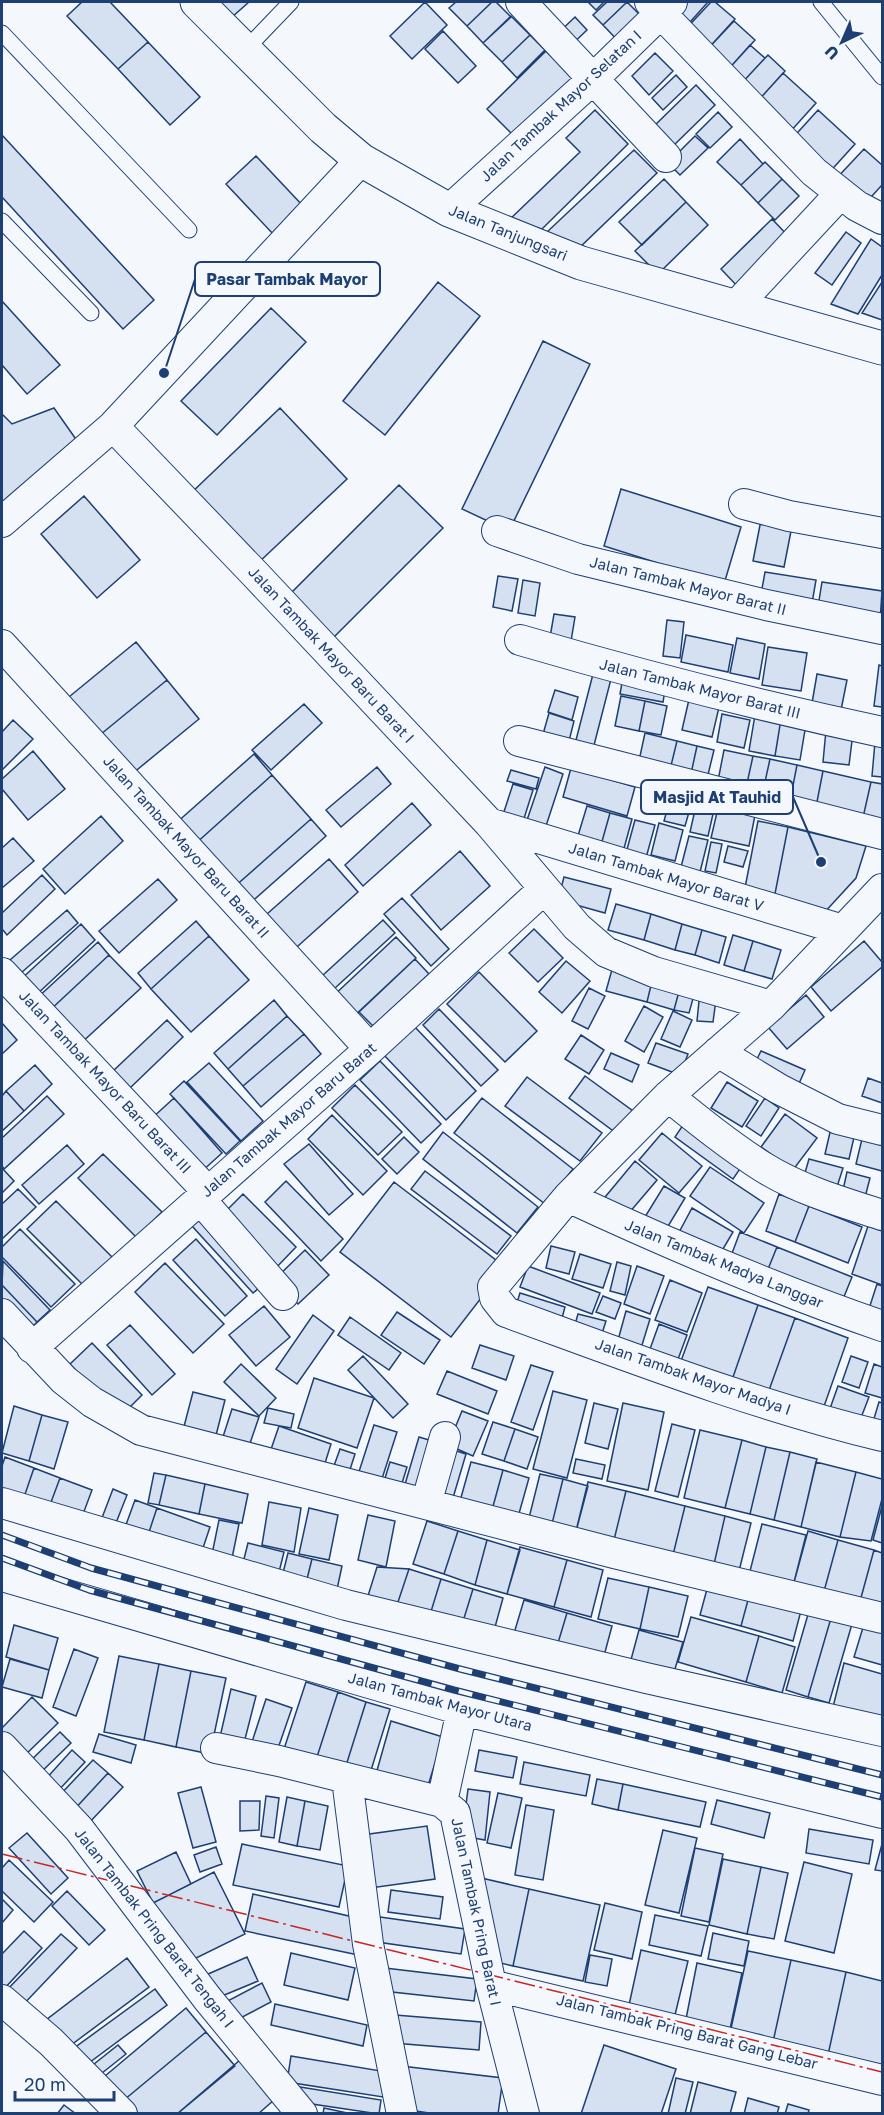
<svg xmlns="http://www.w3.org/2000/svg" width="884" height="2115" viewBox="0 0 884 2115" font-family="'Golos Text',sans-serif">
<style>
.building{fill:#d5e0f0;stroke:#1d3f73;stroke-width:1.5}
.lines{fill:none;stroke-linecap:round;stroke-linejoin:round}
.lane-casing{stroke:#1d3f73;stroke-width:17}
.street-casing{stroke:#1d3f73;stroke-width:32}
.secondary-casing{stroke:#1d3f73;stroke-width:35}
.lane{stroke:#f4f7fb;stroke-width:15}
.street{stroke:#f4f7fb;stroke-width:30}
.secondary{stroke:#f4f7fb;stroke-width:33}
.rail-casing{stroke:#1d3f73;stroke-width:7}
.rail{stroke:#f4f7fb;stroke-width:4.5;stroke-dasharray:14;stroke-linecap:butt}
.power{stroke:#c62828;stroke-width:1.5;stroke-dasharray:21 4.5 3 4.5;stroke-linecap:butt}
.labels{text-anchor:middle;stroke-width:4.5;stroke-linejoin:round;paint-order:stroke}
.street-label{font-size:15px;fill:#1d3f73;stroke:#f4f7fb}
.leader{fill:none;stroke:#1d3f73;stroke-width:2}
.callout-dot{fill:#1d3f73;stroke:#f4f7fb;stroke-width:2}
.callout{fill:#f4f7fb;stroke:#1d3f73;stroke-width:2}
.callout-label{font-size:16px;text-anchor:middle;font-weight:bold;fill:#1d3f73}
</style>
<rect width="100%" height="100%" fill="#f4f7fb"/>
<path class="building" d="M82,2H110L148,42L118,69L67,16Z
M217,2H249L232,17Z
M425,2L447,25L412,59L390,36Z
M456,2H492L467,26L449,8Z
M492,2H496L511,17L483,43L467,26Z
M588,2H604L596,10Z
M607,2H627L603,25L593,15Z
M627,2L647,22L623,46L603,25Z
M680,2H708L682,31Z
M711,2H715L735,19L704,53L682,33Z
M511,16L530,35L502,62L483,43Z
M575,17L587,30L566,50L554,37Z
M734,21L755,40L725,73L704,53Z
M443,31L476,66L458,83L425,49Z
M530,35L545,50L517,78L502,62Z
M148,42L200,97L170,125L118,69Z
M750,45L765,58L739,86L725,73Z
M546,51L574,79L515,137L487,109Z
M655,53L673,71L649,95L632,76Z
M768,55L785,71L757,102L739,86Z
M783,73L816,103L790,132L757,102Z
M676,75L687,87L663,110L652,98Z
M696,85L715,105L670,149L651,129Z
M595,110L628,144L542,229L508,221L580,152L566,138Z
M818,110L855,144L826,176L789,142Z
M718,112L732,127L710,148L696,134Z
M2,135L154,300L123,329L2,197Z
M695,136L708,148L680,175L668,163Z
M740,139L763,164L741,185L717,162Z
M864,149L882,165V185L862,207L834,181Z
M634,150L657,173L577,250L547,232Z
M256,156L304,207L274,235L226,184Z
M765,162L782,179L758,203L741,185Z
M664,179L686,202L642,245L619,222Z
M782,179L799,196L775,220L758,203Z
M686,202L708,225L658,274L635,251Z
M772,219L792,240L741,290L721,269Z
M846,232L861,243L832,285L815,273Z
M871,239L882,247V275L858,314L831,304Z
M438,282L480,316L385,435L343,401Z
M882,282V320L862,313Z
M2,301L60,365L27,394L2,365Z
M271,308L306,342L217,435L181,401Z
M543,341L590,364L509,531L462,509Z
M54,408L80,445L2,516V414L12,424Z
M280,408L347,479L256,565L189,495Z
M399,485L443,528L333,638L289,595Z
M621,489L741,527L724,584L604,546Z
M84,496L140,560L97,598L41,534Z
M761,520L792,526L784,567L753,561Z
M765,572L816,580L811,609L760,600Z
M498,576L518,579L512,611L493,607Z
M523,580L540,583L535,616L518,613Z
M822,582L882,591L880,622L817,613Z
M554,614L575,617L570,647L549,643Z
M667,620L684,622L680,658L663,656Z
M686,635L733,645L728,672L681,662Z
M737,638L765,644L759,679L730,673Z
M136,642L167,680L95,739L64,701Z
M768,647L807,653L801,691L762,685Z
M879,665L882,666V707L874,706Z
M593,674L611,679L592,753L574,748Z
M817,674L847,680L840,715L811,709Z
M623,677L666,684L663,702L620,694Z
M167,680L199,719L127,778L95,739Z
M555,690L578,697L572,720L548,712Z
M690,695L720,703L712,737L682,730Z
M621,696L645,701L639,731L615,726Z
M645,701L667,706L661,735L639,731Z
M304,704L322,723L271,770L252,750Z
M549,713L574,721L566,753L540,745Z
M722,714L750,720L744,748L717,742Z
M755,715L781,719L775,756L749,751Z
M781,719L806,724L800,760L775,756Z
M13,720L33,739L2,770V732Z
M826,730L853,733L849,765L823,762Z
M645,733L677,741L668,778L637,770Z
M677,741L697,746L689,783L668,778Z
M875,742L882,743V777L872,776Z
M697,746L714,750L705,787L689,783Z
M724,750L753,756L744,797L716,791Z
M33,751L65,789L28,820L2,789V779Z
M254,754L272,775L194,845L175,824Z
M753,756L770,759L761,800L744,797Z
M770,759L797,765L789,806L761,800Z
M797,765L823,771L815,812L789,806Z
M377,767L391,784L341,827L326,810Z
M545,767L563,774L543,835L524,829Z
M571,768L635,787L627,816L563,797Z
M511,770L539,778L536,789L507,781Z
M823,771L871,782L862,822L815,812Z
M272,775L311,819L233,888L194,845Z
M871,782L882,784V826L862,822Z
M513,784L533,790L520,831L500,824Z
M672,792L693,798L685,826L664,821Z
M698,797L716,801L708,836L690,832Z
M412,803L431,825L363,886L345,865Z
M587,806L610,813L601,845L577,839Z
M718,808L755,815L749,846L711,838Z
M610,813L632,819L623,852L601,845Z
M101,816L123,841L65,894L43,869Z
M311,819L326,836L248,905L233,888Z
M635,820L655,825L646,858L626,853Z
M758,821L788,827L773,904L743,898Z
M659,823L683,830L675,861L651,855Z
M788,827L866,846L856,878L823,914L773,904Z
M689,836L708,840L700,872L681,867Z
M13,838L34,861L2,888V848Z
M711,842L722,844L716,873L705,871Z
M728,846L748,851L743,867L724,862Z
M460,851L490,886L441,930L411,895Z
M329,859L358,892L288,955L258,922Z
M42,875L55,889L7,935L2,929V913Z
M564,877L611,889L605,913L558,900Z
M158,879L177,900L119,953L99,931Z
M402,898L449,949L431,966L384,914Z
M616,904L651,914L644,940L608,930Z
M67,910L78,923L21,973L10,960Z
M651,914L682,924L675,950L644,940Z
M383,920L395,933L334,989L322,976Z
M196,921L209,936L151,989L138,973Z
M81,924L95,940L34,997L19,981Z
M682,924L702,930L695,955L675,950Z
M534,929L563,958L538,982L509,953Z
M702,930L726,937L719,963L695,955Z
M733,935L753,941L744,971L724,965Z
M209,936L249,980L191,1032L151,989Z
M396,937L416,958L351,1019L331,998Z
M753,941L781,950L772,979L744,971Z
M864,941L882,962V967L831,1011L811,987Z
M98,942L109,955L48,1012L36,999Z
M109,955L141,988L79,1045L48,1012Z
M415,959L429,974L373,1026L359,1012Z
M566,961L590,981L562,1013L539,992Z
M613,966L653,977L647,1002L606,991Z
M479,972L537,1031L505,1062L447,1004Z
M653,977L681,984L674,1010L647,1002Z
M681,984L696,988L689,1013L674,1010Z
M589,988L605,996L588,1029L572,1021Z
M700,991L717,992L713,1022L697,1021Z
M806,995L824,1017L787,1049L768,1027Z
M274,1000L287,1016L228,1069L214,1053Z
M644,1006L663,1017L644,1052L625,1041Z
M439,1009L498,1070L481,1086L423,1025Z
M673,1011L692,1020L680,1047L661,1039Z
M287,1016L304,1034L243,1086L228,1069Z
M167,1020L183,1037L130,1088L113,1071Z
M2,1023L17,1040L2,1054Z
M412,1024L476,1091L446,1120L382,1053Z
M304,1034L321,1054L261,1107L243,1086Z
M581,1035L604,1050L589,1074L565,1059Z
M656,1043L688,1054L680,1075L648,1063Z
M761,1051L805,1070L797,1088L752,1069Z
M611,1053L639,1065L632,1082L604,1069Z
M380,1061L441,1124L421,1143L360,1080Z
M209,1063L263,1121L241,1141L187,1082Z
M35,1065L52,1084L24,1111L6,1091Z
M585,1076L633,1111L616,1133L569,1098Z
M527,1077L602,1133L580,1161L505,1106Z
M868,1078L882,1083V1103L862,1096Z
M184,1081L240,1141L226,1154L170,1094Z
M727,1082L758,1101L742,1127L711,1108Z
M355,1085L402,1132L378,1155L332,1108Z
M6,1091L24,1111L2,1131V1096Z
M47,1096L64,1114L4,1169L2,1166V1138Z
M174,1098L222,1153L200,1173L151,1119Z
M482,1098L573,1169L545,1204L454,1133Z
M765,1098L779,1108L761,1136L746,1126Z
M785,1114L817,1138L793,1170L761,1147Z
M332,1115L387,1171L363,1195L308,1139Z
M687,1119L746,1160L733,1179L675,1137Z
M831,1128L855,1133L849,1159L825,1154Z
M443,1132L538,1207L517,1233L423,1159Z
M662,1133L702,1166L679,1193L639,1160Z
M404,1137L419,1152L397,1174L382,1159Z
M862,1139L882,1144V1171L856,1164Z
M309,1144L353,1194L329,1215L284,1164Z
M67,1145L84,1164L39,1204L22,1185Z
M103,1154L162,1212L136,1237L78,1178Z
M809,1159L843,1168L835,1193L802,1183Z
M635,1161L657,1180L623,1220L601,1202Z
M710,1167L764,1203L744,1233L690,1196Z
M2,1168L14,1181L2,1193Z
M425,1171L511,1236L497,1254L411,1189Z
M847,1172L870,1178L863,1205L841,1199Z
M286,1181L343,1239L321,1261L265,1202Z
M394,1182L505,1267L451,1337L340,1252Z
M664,1186L685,1198L661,1238L640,1225Z
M18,1189L36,1207L2,1239V1204Z
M243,1194L296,1247L272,1272L219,1218Z
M779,1194L809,1206L795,1242L766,1231Z
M56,1201L114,1259L86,1288L27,1229Z
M809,1206L862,1227L848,1263L795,1242Z
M692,1208L733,1232L716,1261L676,1238Z
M205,1214L267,1281L253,1293L192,1226Z
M868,1226L882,1231V1285L852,1274Z
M20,1229L75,1284L51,1307L2,1257V1247Z
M740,1232L777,1247L764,1279L728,1264Z
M196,1239L247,1296L225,1316L173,1260Z
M551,1246L575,1252L569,1274L546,1268Z
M777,1247L852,1277L839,1309L764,1279Z
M305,1250L329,1275L298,1304L274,1280Z
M580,1254L611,1264L603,1288L572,1279Z
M3,1261L50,1310L37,1322L2,1285Z
M617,1262L631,1266L625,1295L610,1291Z
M165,1263L224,1324L193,1353L135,1292Z
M528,1266L600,1293L592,1314L520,1287Z
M637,1266L664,1276L650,1314L624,1304Z
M670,1280L702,1293L687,1332L655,1320Z
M877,1284L882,1286V1323L866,1318Z
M2,1285L37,1322L25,1335L2,1311Z
M708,1287L758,1305L732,1380L681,1361Z
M520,1293L565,1307L559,1329L513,1315Z
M603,1296L621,1303L615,1319L596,1312Z
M758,1305L795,1318L768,1393L732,1380Z
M264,1306L290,1337L256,1366L229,1335Z
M626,1311L650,1319L638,1358L615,1351Z
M397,1312L440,1340L424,1364L381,1335Z
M578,1314L606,1321L599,1343L572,1335Z
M313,1315L334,1331L297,1384L276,1369Z
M350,1317L401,1353L389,1370L338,1335Z
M795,1318L848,1338L822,1412L768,1393Z
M659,1324L687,1335L674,1370L646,1360Z
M130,1325L175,1374L152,1395L107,1345Z
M92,1343L142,1395L120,1417L70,1364Z
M480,1345L514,1356L506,1380L472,1368Z
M363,1356L408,1404L393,1418L348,1370Z
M851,1356L868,1362L859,1388L842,1382Z
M241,1364L276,1398L259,1416L224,1382Z
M874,1364L882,1367V1398L865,1393Z
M531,1365L553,1372L533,1430L511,1422Z
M447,1371L497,1391L488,1414L437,1394Z
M314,1378L374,1398L357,1448L298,1428Z
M838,1386L869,1397L857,1428L827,1417Z
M553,1391L587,1400L567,1478L533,1469Z
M193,1392L225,1400L213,1447L181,1438Z
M879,1402L882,1403V1435L870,1432Z
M594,1403L618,1409L608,1449L585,1443Z
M623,1403L664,1412L648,1490L607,1481Z
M14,1406L42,1415L29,1461L2,1453Z
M268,1408L294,1414L291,1428L264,1423Z
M232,1409L259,1417L246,1455L220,1446Z
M462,1411L488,1421L473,1456L448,1445Z
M42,1415L68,1422L54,1469L29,1461Z
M493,1422L515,1429L504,1461L482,1454Z
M672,1424L695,1430L678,1497L655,1491Z
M374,1425L397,1432L379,1488L356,1481Z
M279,1426L331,1444L321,1476L268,1458Z
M515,1429L538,1437L527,1469L504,1461Z
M700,1430L742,1440L725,1508L684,1498Z
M419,1437L439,1443L423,1498L403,1491Z
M742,1440L766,1447L750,1514L725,1508Z
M766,1447L790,1452L774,1520L750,1514Z
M340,1449L355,1454L346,1482L330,1477Z
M450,1449L466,1454L450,1508L434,1504Z
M790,1452L817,1459L801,1527L774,1520Z
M5,1457L34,1468L22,1503L2,1495V1466Z
M576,1459L605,1465L602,1479L573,1473Z
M390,1462L407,1467L399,1493L382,1488Z
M471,1462L503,1470L492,1510L460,1501Z
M816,1462L856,1472L840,1537L801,1527Z
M34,1468L60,1478L47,1513L22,1503Z
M503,1470L529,1478L518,1517L492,1510Z
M856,1472L882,1479V1499L871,1541L840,1537Z
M154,1473L166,1475L159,1505L148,1503Z
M540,1474L563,1479L550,1532L527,1526Z
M166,1475L205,1484L199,1514L159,1505Z
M60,1478L92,1490L79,1525L47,1513Z
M563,1479L588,1486L574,1539L550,1532Z
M588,1482L626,1491L612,1548L574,1539Z
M205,1484L248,1494L242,1523L199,1514Z
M113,1489L127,1495L114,1528L100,1523Z
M626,1491L685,1506L671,1563L612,1548Z
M135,1500L157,1508L146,1541L123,1533Z
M269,1502L301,1508L294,1552L262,1545Z
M685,1506L725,1516L712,1573L671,1563Z
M882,1506V1543L873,1540Z
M157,1508L210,1527L199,1560L146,1541Z
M309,1508L338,1515L329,1560L299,1554Z
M368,1515L395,1521L386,1567L358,1560Z
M725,1516L751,1523L737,1579L712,1573Z
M219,1520L239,1524L230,1568L210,1564Z
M427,1521L458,1531L444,1574L413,1564Z
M762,1524L806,1535L793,1586L749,1575Z
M458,1531L487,1540L475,1585L444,1574Z
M808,1531L838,1540L823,1595L793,1586Z
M487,1540L520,1550L507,1594L475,1585Z
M838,1540L874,1550L859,1605L823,1595Z
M248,1543L284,1552L277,1580L241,1571Z
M520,1547L567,1560L554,1607L507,1594Z
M874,1550L882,1553V1612L859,1605Z
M288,1553L312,1559L305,1587L281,1581Z
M312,1559L342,1566L336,1594L305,1587Z
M567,1560L603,1570L591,1617L554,1607Z
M377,1567L409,1569L396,1608L367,1599Z
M409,1569L441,1579L429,1618L396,1608Z
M608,1578L649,1587L640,1629L598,1619Z
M710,1578L751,1589L741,1626L700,1615Z
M441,1579L473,1589L461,1628L429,1618Z
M649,1587L688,1596L678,1637L640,1629Z
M473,1589L503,1598L492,1638L461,1628Z
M751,1589L803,1603L793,1641L741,1626Z
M524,1600L567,1613L555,1653L512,1640Z
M809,1611L831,1618L808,1697L786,1690Z
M567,1613L612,1626L601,1667L555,1653Z
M691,1617L759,1636L746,1682L678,1662Z
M831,1618L852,1624L829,1703L808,1697Z
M865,1621L882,1626V1665L854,1657Z
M14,1625L58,1638L49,1670L6,1657Z
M639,1630L683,1642L672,1679L629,1667Z
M759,1636L795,1647L782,1693L746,1682Z
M74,1649L98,1658L76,1716L53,1707Z
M119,1656L159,1664L144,1740L104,1732Z
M10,1659L49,1670L42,1698L2,1687Z
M844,1663L882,1674V1720L833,1707Z
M159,1664L191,1671L176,1747L144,1740Z
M191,1671L226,1678L210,1754L176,1747Z
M306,1682L338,1692L315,1763L283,1752Z
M231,1689L256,1696L244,1743L220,1737Z
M338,1692L366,1702L344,1772L315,1763Z
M32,1697L58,1723L18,1762L2,1746V1728Z
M266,1699L292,1708L275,1757L250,1748Z
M366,1702L390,1709L368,1780L344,1772Z
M391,1721L443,1737L427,1789L376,1774Z
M60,1732L71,1743L35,1778L24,1767Z
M99,1734L136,1745L131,1763L93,1752Z
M72,1750L85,1762L57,1792L44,1781Z
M479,1750L517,1757L513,1778L475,1771Z
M93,1760L108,1773L72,1812L57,1798Z
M524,1762L590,1775L586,1796L520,1784Z
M108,1773L123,1787L87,1825L72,1812Z
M597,1779L623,1784L618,1810L592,1804Z
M623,1784L706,1802L700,1827L618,1810Z
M201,1787L216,1842L193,1848L178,1793Z
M468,1789L490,1792L485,1840L462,1836Z
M498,1793L522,1798L511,1848L487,1843Z
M266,1796L279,1798L274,1838L261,1836Z
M287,1797L305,1801L297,1846L279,1842Z
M717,1800L770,1813L764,1838L711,1824Z
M240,1801H260L259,1830L240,1831Z
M305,1801L328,1806L320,1850L297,1846Z
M526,1805L554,1810L543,1880L515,1875Z
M427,1826L435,1879L363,1889L355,1836Z
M809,1829L873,1840L869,1864L806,1853Z
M663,1830L697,1838L679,1913L645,1905Z
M27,1833L68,1878L51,1894L9,1848Z
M242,1844L348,1866L339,1907L233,1885Z
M882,1844V1871L875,1870Z
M216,1847L222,1864L200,1872L194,1855Z
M695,1848L723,1854L709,1922L681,1916Z
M176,1852L191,1884L153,1903L137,1871Z
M723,1859L761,1867L747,1934L709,1925Z
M9,1860L53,1902L34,1922L2,1891V1868Z
M804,1862L852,1874L834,1953L785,1941Z
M761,1867L788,1873L774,1939L747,1934Z
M214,1872L245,1934L184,1964L153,1903Z
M477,1877L529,1889L513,1966L492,1961Z
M529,1889L600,1905L583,1981L513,1966Z
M391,1890L443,1897L440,1919L388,1912Z
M67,1891L105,1930L89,1945L52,1906Z
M253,1894L353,1917L363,1956L245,1931Z
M2,1899L13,1910L2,1923Z
M605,1903L642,1912L632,1959L594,1950Z
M655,1915L708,1926L701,1956L649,1945Z
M380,1917L465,1929L461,1954L377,1942Z
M24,1931L42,1948L2,1991V1954Z
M713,1933L749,1941L744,1966L708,1959Z
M61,1934L77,1948L20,2008L4,1993Z
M641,1950L688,1961L675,2015L629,2005Z
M748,1951L791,1960L773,2042L730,2033Z
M291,1953L355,1968L348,2000L284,1985Z
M590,1955L612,1959L607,1986L585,1982Z
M247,1957L258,1981L210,2001L199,1978Z
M127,1958L149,1987L67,2048L46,2020Z
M791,1960L846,1972L828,2055L773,2042Z
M697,1963L742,1973L730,2029L686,2019Z
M385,1968L477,1979L474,2001L383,1991Z
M846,1972L882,1981V2067L828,2055Z
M262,1983L271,2002L229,2024L220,2005Z
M155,1989L167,2005L82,2068L70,2051Z
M275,2004L367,2025L363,2046L271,2025Z
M186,2008L206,2032L124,2100L105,2076Z
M395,2015L481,2022L479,2050L393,2043Z
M206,2032L235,2066L177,2114H136L124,2100Z
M118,2045L126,2054L92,2081L84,2072Z
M604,2045L676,2069L661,2114H581Z
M291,2056L387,2072L383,2097L287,2082Z
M240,2060L274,2100L258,2114H177Z
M401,2066L503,2078L498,2114H436L409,2110Z
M676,2078L693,2082L685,2114H668Z
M698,2082L736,2092L730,2114H690Z
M294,2086L381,2100L379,2114L292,2101Z
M748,2098L779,2107L777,2114H744Z
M788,2104L809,2110L808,2114H785Z
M64,2105L76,2114H57Z
M324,2108L352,2114H323Z"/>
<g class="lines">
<g class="lane-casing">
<path id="lane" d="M821,2L882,77
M2,33L189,230
M245,50L291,2
M2,221L91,313"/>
</g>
<g class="street-casing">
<path id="street" d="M521,2L666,157
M650,2L814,172L857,206L882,219
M449,210L592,80L672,2
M735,307L840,194
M113,426L254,573L489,823L577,927L606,952L654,972L771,1006
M744,504L789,516L882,533
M2,522L113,426L361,160
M497,531L578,559L766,605L882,629
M520,640C640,675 760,706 882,732
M2,645L370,1049
M519,741L882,834
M489,823L843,930
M882,889L771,1006L668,1096L568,1197L493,1287L495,1298L506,1312C630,1357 754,1405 882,1436
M2,973L208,1192
M718,1052L779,1089L838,1119L882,1130
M668,1096C699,1121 730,1146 763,1167C800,1190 842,1202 882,1215
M568,1197C671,1245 775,1289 882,1326
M200,1199L283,1295
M2,1314L64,1380L92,1402L141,1430L614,1553L882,1618
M32,1348L370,1049L544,889
M2,1503L346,1605L646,1678L882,1731
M426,1504L445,1437
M2,1576L462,1710L882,1813
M2,1747L79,1829L207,1998L302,2114
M216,1748L279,1761L442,1802L455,1813L491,1985L524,2114
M347,1779L368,1944L402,2114
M442,1802L462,1710
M491,1985L882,2080
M2,2000L51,2042L122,2114"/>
</g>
<g class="secondary-casing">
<path id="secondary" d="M197,2L323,128L361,160L449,210L581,263L882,348"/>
</g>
<use href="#lane" class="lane"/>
<use href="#street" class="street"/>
<use href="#secondary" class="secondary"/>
<g class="rail-casing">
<path id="rail" d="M2,1535L91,1568L460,1669L882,1775
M2,1558L89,1590L454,1690L882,1797"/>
</g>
<use href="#rail" class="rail"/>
<path class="power" d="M2,1854L882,2072"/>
</g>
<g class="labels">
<g class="street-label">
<text transform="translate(561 106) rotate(-43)" y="5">Jalan Tambak Mayor Selatan I</text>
<text transform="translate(508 233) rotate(22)" y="5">Jalan Tanjungsari</text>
<text transform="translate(688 586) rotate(14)" y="5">Jalan Tambak Mayor Barat II</text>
<text transform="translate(331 655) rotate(47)" y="5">Jalan Tambak Mayor Baru Barat I</text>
<text transform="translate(700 689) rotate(14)" y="5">Jalan Tambak Mayor Barat III</text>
<text transform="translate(186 847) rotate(48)" y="5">Jalan Tambak Mayor Baru Barat II</text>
<text transform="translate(666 877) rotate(17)" y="5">Jalan Tambak Mayor Barat V</text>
<text transform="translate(105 1082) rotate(47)" y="5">Jalan Tambak Mayor Baru Barat III</text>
<text transform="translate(289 1120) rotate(-41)" y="5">Jalan Tambak Mayor Baru Barat</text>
<text transform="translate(724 1264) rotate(22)" y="5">Jalan Tambak Madya Langgar</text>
<text transform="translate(693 1377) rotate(19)" y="5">Jalan Tambak Mayor Madya I</text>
<text transform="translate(440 1702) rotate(15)" y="5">Jalan Tambak Mayor Utara</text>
<text transform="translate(476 1912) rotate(78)" y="5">Jalan Tambak Pring Barat I</text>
<text transform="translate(154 1928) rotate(52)" y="5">Jalan Tambak Pring Barat Tengah I</text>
<text transform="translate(687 2032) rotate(14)" y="5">Jalan Tambak Pring Barat Gang Lebar</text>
</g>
</g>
<path class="leader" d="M164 373L195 279M821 862L793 797"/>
<g class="callout-dot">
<circle cx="164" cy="373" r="6"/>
<circle cx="821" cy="862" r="6"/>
</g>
<g class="callout">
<rect x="195" y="262" width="185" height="34" rx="6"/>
<rect x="641" y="780" width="152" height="34" rx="6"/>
</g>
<g class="callout-label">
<text x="287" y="285">Pasar Tambak Mayor</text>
<text x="717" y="803">Masjid At Tauhid</text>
</g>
<rect width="884" height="2115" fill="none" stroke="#1d3f73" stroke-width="6"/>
<g transform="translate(842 42) rotate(224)" stroke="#f4f7fb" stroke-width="4.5" paint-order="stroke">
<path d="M0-4.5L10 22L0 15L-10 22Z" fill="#1d3f73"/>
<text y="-9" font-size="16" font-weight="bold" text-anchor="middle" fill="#1d3f73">U</text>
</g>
<path d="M15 2091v9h99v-9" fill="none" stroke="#1d3f73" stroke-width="3"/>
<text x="24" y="2091" font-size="18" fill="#1d3f73" stroke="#f4f7fb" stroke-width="4.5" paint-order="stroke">20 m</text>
</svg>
